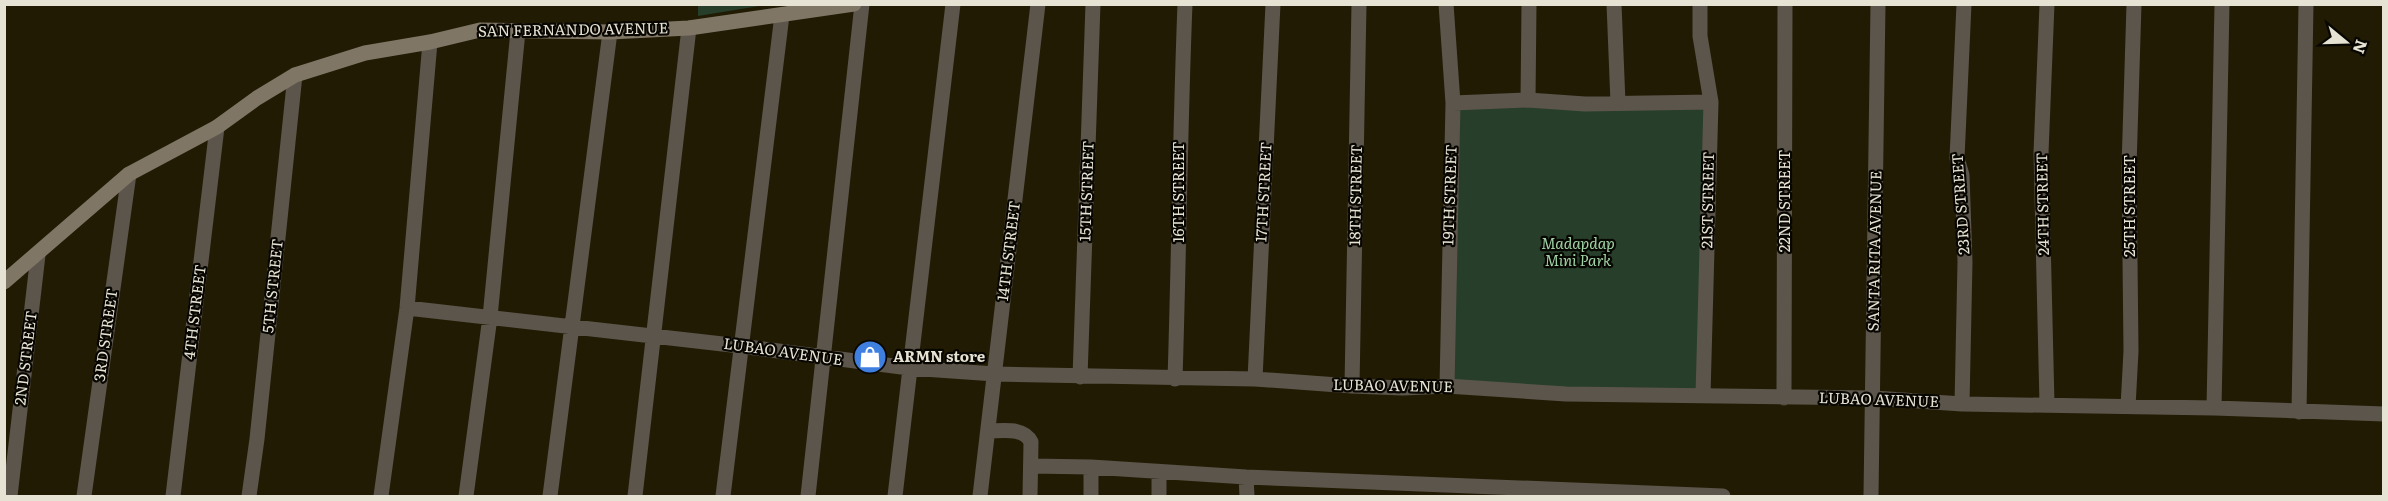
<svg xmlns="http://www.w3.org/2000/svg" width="2388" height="501" viewBox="0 0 2388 501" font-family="Literata,serif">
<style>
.green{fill:#273e2a}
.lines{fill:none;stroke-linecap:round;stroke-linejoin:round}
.minor{stroke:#5c554b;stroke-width:15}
.secondary{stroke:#807666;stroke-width:15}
.labels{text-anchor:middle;stroke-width:4.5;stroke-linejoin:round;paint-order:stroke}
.street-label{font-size:15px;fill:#e6e2d4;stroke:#080601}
.park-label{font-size:15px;font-style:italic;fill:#a0d3a6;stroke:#080601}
.poi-label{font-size:15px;font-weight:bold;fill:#e6e2d4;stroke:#080601;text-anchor:start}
</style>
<rect width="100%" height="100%" fill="#211b04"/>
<path class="green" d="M698,5V4L766,5L698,16Z
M1711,102L1703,395L1447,386L1453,103Z"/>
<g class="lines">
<path class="minor" d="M1446,4L1453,103L1447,386
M1614,4L1618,103
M1700,4V36L1711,102L1703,395
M1528,100L1529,4
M1453,103L1528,100L1585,104L1711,102
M407,308L740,346L909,368L995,374L1255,379L1352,386L1403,388L1447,386L1566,394L1874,398L1962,404L2214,408L2384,414
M1080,377L1093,4
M1175,379C1179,254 1180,129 1185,4
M1255,379L1273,4
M1352,386L1359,4
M1784,398L1785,4
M1962,404L1965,262L1962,175L1957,158L1964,4
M2047,404L2041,153L2047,4
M2128,407L2131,351L2129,167L2134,4
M2214,408L2222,4
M2299,412L2306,4
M988,431C1003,431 1024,427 1031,442L1030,496
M1031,466L1091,467L1246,477L1723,496
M1091,467V496
M1159,472V496
M1246,477L1247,496
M10,496L38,255
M84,496L129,174
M173,496L217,127
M249,496L257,439L295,75
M381,496L407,308L430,42
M466,496L490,317L518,31
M550,496L610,32
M635,496L689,28
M723,496L782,15
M808,496L862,4
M895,496L953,4
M980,496L1038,4
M1871,496L1878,4"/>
<path class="secondary" d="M4,282L129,174L217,127L257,98L295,75L365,53L430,42L480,30L610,32L689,28L854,4"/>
</g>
<defs>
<g id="shop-disc" transform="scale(1.725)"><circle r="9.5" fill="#3f7fe0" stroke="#080601"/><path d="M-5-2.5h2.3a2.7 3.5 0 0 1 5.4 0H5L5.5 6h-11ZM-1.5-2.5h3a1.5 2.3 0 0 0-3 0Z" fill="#fff"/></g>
</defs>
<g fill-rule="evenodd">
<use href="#shop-disc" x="870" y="357"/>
</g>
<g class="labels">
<g class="street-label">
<text transform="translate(573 30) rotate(-1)" y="5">SAN FERNANDO AVENUE</text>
<text transform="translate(1087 191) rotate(-88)" y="5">15TH STREET</text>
<text transform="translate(1179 192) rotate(-90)" y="5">16TH STREET</text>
<text transform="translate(1264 192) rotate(-87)" y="5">17TH STREET</text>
<text transform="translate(1356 195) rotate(-89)" y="5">18TH STREET</text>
<text transform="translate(1450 195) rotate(-88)" y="5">19TH STREET</text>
<text transform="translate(1708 200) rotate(-89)" y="5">21ST STREET</text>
<text transform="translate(1785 201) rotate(-90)" y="5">22ND STREET</text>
<text transform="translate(1961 204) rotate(-94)" y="5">23RD STREET</text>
<text transform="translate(2043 204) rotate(-91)" y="5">24TH STREET</text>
<text transform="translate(2130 206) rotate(-90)" y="5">25TH STREET</text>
<text transform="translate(1009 251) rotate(-83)" y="5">14TH STREET</text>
<text transform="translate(1875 251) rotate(-89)" y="5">SANTA RITA AVENUE</text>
<text transform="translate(273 286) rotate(-84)" y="5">5TH STREET</text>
<text transform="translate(195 312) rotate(-83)" y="5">4TH STREET</text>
<text transform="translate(106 335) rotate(-82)" y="5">3RD STREET</text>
<text transform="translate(783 352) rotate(8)" y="5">LUBAO AVENUE</text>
<text transform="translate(26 358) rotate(-83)" y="5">2ND STREET</text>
<text transform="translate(1393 386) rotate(1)" y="5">LUBAO AVENUE</text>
<text transform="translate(1879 400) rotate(2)" y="5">LUBAO AVENUE</text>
</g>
<g class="park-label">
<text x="1578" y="249">Madapdap<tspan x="1578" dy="17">Mini Park</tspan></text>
</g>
<g class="poi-label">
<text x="893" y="362">ARMN store</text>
</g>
</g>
<rect width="2388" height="501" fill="none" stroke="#e6e2d4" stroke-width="12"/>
<g transform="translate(2346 42) rotate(109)" stroke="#080601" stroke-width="4.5" paint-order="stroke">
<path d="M0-4.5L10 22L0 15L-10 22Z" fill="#e6e2d4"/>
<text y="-9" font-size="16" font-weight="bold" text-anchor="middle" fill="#e6e2d4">N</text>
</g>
</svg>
